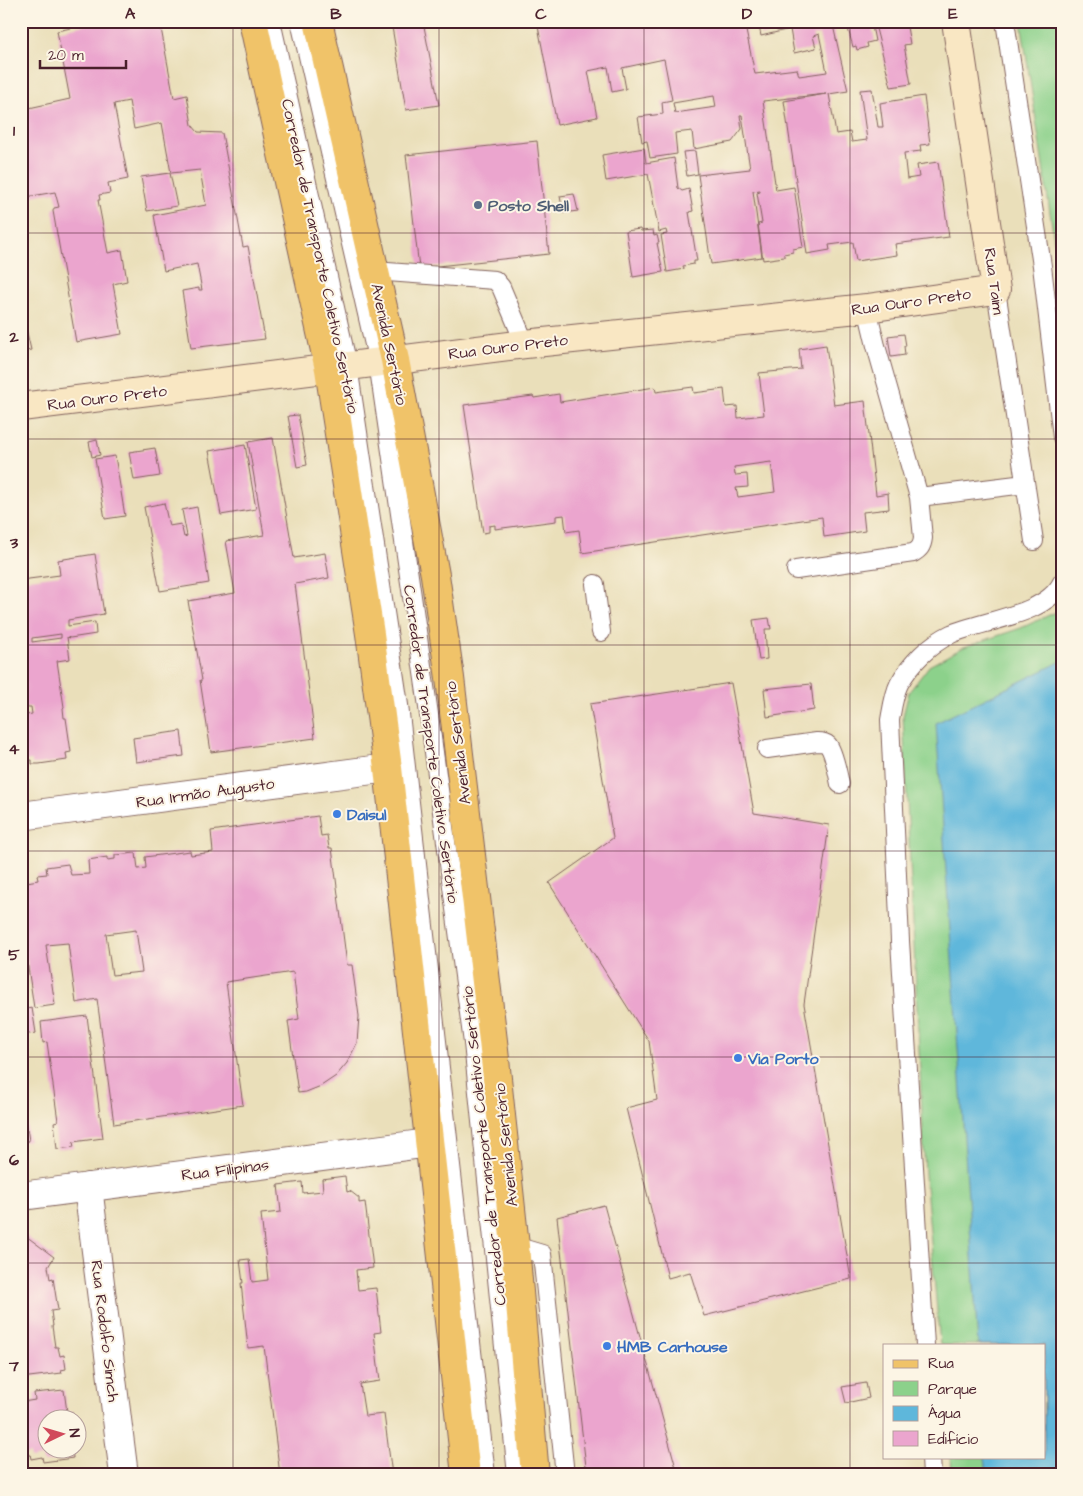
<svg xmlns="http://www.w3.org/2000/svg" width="1083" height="1496" viewBox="0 0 1083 1496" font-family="'Architects Daughter',sans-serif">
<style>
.green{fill:#8cd18b;stroke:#6b785b}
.water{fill:#5eb7db;stroke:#546b83}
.building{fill:#eba5ce;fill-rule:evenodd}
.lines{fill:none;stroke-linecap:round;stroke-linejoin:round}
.lane-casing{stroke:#82625d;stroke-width:20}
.street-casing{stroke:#82625d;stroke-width:30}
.secondary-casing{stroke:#82625d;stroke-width:30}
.primary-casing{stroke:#82625d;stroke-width:30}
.lane{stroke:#fff;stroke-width:18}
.street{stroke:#fff;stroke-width:28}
.secondary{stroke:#f9e7c3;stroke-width:28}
.primary{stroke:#f0c369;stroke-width:28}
.grid{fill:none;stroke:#4a1f2b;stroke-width:1;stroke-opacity:0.55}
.service-dot{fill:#5c6f8a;stroke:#fcf5e5;stroke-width:2}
.shop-dot{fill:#3f7fe0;stroke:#fcf5e5;stroke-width:2}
.labels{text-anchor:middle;stroke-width:4;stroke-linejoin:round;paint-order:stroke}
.service-label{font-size:16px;font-weight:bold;fill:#4e5e75;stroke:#fcf5e5;text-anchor:start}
.street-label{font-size:16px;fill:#4a1f2b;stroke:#fcf5e5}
.shop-label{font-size:16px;font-weight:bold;fill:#366cbe;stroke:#fcf5e5;text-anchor:start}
.neatline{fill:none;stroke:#4a1f2b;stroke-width:2}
.grid-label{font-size:16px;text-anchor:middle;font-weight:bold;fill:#4a1f2b}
</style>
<rect width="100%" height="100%" fill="#fcf5e5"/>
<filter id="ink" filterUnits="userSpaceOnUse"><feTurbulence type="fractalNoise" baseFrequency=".02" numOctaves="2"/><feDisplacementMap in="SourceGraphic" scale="10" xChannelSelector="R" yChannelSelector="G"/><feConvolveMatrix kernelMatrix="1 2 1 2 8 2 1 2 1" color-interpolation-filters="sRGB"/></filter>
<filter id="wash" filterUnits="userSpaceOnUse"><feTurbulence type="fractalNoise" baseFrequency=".0096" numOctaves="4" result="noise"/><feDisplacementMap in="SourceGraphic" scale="20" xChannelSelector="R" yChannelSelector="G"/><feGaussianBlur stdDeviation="1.12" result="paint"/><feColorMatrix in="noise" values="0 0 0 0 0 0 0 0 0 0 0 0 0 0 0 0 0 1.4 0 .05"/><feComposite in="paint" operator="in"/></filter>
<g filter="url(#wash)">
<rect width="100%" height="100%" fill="#eadfba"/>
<path class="green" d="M1021,21H1062V292Z
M1062,606V1475H951L950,1457H1044V1345H940L925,1175L903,716L909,692L929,666L964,647L1021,628L1056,612Z"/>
<path class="water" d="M1062,661V1475H987L985,1457H1044V1345H978L936,723Z"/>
<g id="blocks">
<path class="building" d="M119,21H143L144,26L160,23L174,98L187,95L192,125L198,132L222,133L243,247L248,246L265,339L191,348L182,291L199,288V290H202L197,264L164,271L154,215L206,205L200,170L171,173L162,123L134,129L129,101L114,104L128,179L108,183L110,193L99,195L100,200H98L108,253L122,250L127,281L113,284L122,334L76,342L53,211L54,208L59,207L55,192L26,197L29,215L21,216V72L29,108L70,99L57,31L98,22L99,25Z
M391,21H423L439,105L406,110Z
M537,21H744L755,74L797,69L799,76L827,72L819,34L813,36L816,48L794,53L790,29L761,36L758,21H832L848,91L829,94L836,134L850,132L852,142L867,140L860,90L872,89L878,127H883L880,103L924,96L930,144L920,145L921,151L904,153L907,179L919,177L917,165L938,162L949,237L895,244L897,255L856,261L853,242L829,245L830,250L807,254L784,101L826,94L763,101L776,190L794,187L803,247L793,249V252L784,254V257L763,260L758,224L762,223L757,193L760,192V190L753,191L762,257L711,264L698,175L750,169L742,115H740L742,129L732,142L694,149L692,131L675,133L677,154L650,158L647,141L642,142L638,117L663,114L662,102L672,100L664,59L622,68L626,89L612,92L608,67L588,71L597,117L557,125ZM714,96L716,107L675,113L673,103Z
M846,21H871L875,41L867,43L868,47L857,50L856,46L853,47Z
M874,21H906L910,44L904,45L911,84L891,87Z
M537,141L549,254L419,268L406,155Z
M644,148L646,163L674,158L678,188L682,191L689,189L693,211L689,212L697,261H694V264L683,266L684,269L667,272L661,235L667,234L666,230L659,232L648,174L606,181L602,155Z
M695,151L698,174L687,176L683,152Z
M170,173L177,206L147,211L141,177Z
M574,194L578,211L563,213L560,196Z
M640,229L641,231L653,230L654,236L657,235L659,243H657L663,272L633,277L626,231Z
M21,307L31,350L21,352Z
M904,334L906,346H904L905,355L891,357L888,336Z
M826,345L834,405L865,401L876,495L888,493L889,509L863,512L865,531L824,537L822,517L582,553L579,530L566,532L564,515L556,516V521L495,529V525L489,526V532L483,533L464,405L533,396L534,398L559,394L560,402L655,387L656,392L693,387L694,393L724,389L726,407L737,406L738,418L764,415L759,373L801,369L799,349ZM771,462L775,492L738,497L736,488L748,487L747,474L735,475L734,467Z
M298,415L307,465L297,467L288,416Z
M273,438L294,558L325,553L329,578L295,584L315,738L211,752L200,680H202L188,601L235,593L226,541L264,535L248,442Z
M97,440L100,455L92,457L89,442Z
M245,445L256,509L221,515L209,451Z
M155,448L160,476L134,480L129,452Z
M115,456L125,516L105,519L95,459Z
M164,503L169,526L181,524L184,537L187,536L182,510L197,507L209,583L160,591L144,507Z
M95,554L104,614L68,620V626L95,622L96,634L70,638L67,637L70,659L57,661L64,707L63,708L64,718H66L71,752L66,753L67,760L39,764H32V760L21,761V716L32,714L31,707H21V580L60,575L58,560ZM61,634V638L32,642V638Z
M769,618L771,629H765L767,659L759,660L753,620Z
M731,683L754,813L829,825L804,1004L851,1279L704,1316L690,1272L668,1278L626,1108L657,1100L649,1041L549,883L613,838L590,704Z
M811,684L814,710L767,717L764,689Z
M181,731L184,756L136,762L133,738Z
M318,816L321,836L327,835L329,848H332L347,965H352L359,1016L357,1043L347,1063L336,1076L321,1086L306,1092L298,1093L288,1021L299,1019L293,972L226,982L243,1105L114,1124L97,999L76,1003L68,943L46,945L55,1005L34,1008L25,947H21V868H25L27,882L38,880L37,875L47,874L46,867L68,864L71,875L89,874L88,860L107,857V860L115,859V855L136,853L138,869L146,868L145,857L190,851L191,855L213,852L211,831ZM136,930L142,972L112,975L106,934Z
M32,1008L36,1033L21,1035V1010Z
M87,1016L103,1138L73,1142L74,1147L57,1149L54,1122L58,1121L47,1042L43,1043L41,1022Z
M21,1114H25L29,1141L21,1142Z
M345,1176L347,1192L350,1191L359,1198V1203L365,1202L373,1268L356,1270L358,1290L376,1288L381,1332L374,1333L380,1381L360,1384L365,1416L384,1414L392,1475H280L264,1346L248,1348L241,1283H243L240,1260L249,1259L252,1282L268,1280L261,1214L281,1212L278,1185L302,1182L303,1193L323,1191L322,1179Z
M604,1205L678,1475H587L557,1217Z
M26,1236L54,1257L48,1267L50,1279L53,1278L58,1310L51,1311L53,1326H52L55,1347H58L60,1356L64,1355L66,1369L61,1370L62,1373L21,1378V1326L28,1325L27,1314L21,1315V1237Z
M866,1383L869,1398L846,1403L842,1387Z
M64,1390L67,1412H72L73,1418H48V1448H72L73,1458L43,1462L42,1457L31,1459L30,1454L21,1455V1406H23V1402L35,1400L34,1393Z"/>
</g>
</g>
<g filter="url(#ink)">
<use href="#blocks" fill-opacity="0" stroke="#82625d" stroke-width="1"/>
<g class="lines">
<g class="lane-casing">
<path id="lane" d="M271,21L348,366L399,705L486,1475
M300,21L378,362L427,700L473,1043L517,1475
M1005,21L1042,266L1062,437
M374,271L495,280L501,287L525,344
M996,290L1034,541
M867,308L876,346L919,497L1025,484
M796,570L913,553C920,549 922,546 923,538L919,497
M595,584L601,632
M767,749L817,742C821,742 825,742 828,745C834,752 838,775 840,784
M515,1246L542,1254L565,1475
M925,1345L900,941L890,720C892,709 894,694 899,684C910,664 930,644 951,634C982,620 1046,616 1062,582
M931,1457L932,1475"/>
</g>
<g class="street-casing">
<path id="street" d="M21,816L388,768
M88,1187L124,1475
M21,1196L429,1143"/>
</g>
<g class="secondary-casing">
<path id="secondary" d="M21,407L525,344L867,308L996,290L956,21"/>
</g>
<g class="primary-casing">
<path id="primary" d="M253,21L329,369L370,634L388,768L466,1475
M318,21L395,360L435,575L450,678L493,1041L515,1246L535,1475"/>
</g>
<use href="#lane" class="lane"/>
<use href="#street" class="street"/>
<use href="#secondary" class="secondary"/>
<use href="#primary" class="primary"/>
</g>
</g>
<path class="grid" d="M233,21V1475M439,21V1475M644,21V1475M850,21V1475M21,233H1062M21,439H1062M21,645H1062M21,851H1062M21,1057H1062M21,1263H1062"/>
<circle class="service-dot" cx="478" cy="205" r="5"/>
<g class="shop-dot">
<circle cx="337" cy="814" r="5"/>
<circle cx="738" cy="1058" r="5"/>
<circle cx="607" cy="1346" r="5"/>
</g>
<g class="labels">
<g class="service-label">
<text x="488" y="211">Posto Shell</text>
</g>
<g class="street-label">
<text transform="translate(321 256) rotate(78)" y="6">Corredor de Transporte Coletivo Sertório</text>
<text transform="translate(995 281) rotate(82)" y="6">Rua Taim</text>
<text transform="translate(911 301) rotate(-8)" y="6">Rua Ouro Preto</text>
<text transform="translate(390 344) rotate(78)" y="6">Avenida Sertório</text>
<text transform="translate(508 346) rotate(-7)" y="6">Rua Ouro Preto</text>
<text transform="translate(107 397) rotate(-7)" y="6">Rua Ouro Preto</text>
<text transform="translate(457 743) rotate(-97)" y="6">Avenida Sertório</text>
<text transform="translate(432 744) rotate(82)" y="6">Corredor de Transporte Coletivo Sertório</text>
<text transform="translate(205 792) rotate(-8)" y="6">Rua Irmão Augusto</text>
<text transform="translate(505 1145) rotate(-96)" y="6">Avenida Sertório</text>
<text transform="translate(483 1146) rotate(-96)" y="6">Corredor de Transporte Coletivo Sertório</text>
<text transform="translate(225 1169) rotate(-7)" y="6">Rua Filipinas</text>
<text transform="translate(106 1331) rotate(83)" y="6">Rua Rodolfo Simch</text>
</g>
<g class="shop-label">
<text x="347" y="820">Daisul</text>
<text x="748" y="1064">Via Porto</text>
<text x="617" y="1352">HMB Carhouse</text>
</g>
</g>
<rect width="1083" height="1496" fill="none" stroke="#fcf5e5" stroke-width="55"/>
<rect x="883" y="1344" width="162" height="115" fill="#fcf5e5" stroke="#b59f9b"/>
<rect x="893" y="1360" width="25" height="8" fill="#f0c369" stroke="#b59f9b"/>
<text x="928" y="1368" font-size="15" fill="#4a1f2b">Rua</text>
<rect x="893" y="1381" width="25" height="15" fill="#8cd18b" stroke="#b59f9b"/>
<text x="928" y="1394" font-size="15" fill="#4a1f2b">Parque</text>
<rect x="893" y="1406" width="25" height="15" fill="#5eb7db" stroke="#b59f9b"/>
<text x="928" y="1418" font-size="15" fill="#4a1f2b">Água</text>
<rect x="893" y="1431" width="25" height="15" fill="#eba5ce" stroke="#b59f9b"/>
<text x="928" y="1444" font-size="15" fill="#4a1f2b">Edifício</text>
<g transform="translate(62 1434) rotate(85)"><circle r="24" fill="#fcf5e5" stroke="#b59f9b"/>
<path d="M0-4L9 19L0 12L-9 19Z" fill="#d1495b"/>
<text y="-8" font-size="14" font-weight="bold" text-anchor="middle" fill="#4a1f2b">N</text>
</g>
<path d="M40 60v8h86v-8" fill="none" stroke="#4a1f2b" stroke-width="2.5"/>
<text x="48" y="60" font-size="15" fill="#4a1f2b" stroke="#fcf5e5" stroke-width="4" paint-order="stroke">20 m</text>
<rect x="28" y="28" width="1028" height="1440" class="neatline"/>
<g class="grid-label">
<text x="130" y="19">A</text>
<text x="336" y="19">B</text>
<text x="541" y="19">C</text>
<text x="747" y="19">D</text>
<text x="953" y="19">E</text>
<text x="14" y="136">1</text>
<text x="14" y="342">2</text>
<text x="14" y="548">3</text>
<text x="14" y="754">4</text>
<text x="14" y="960">5</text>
<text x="14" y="1165">6</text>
<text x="14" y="1371">7</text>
</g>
</svg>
